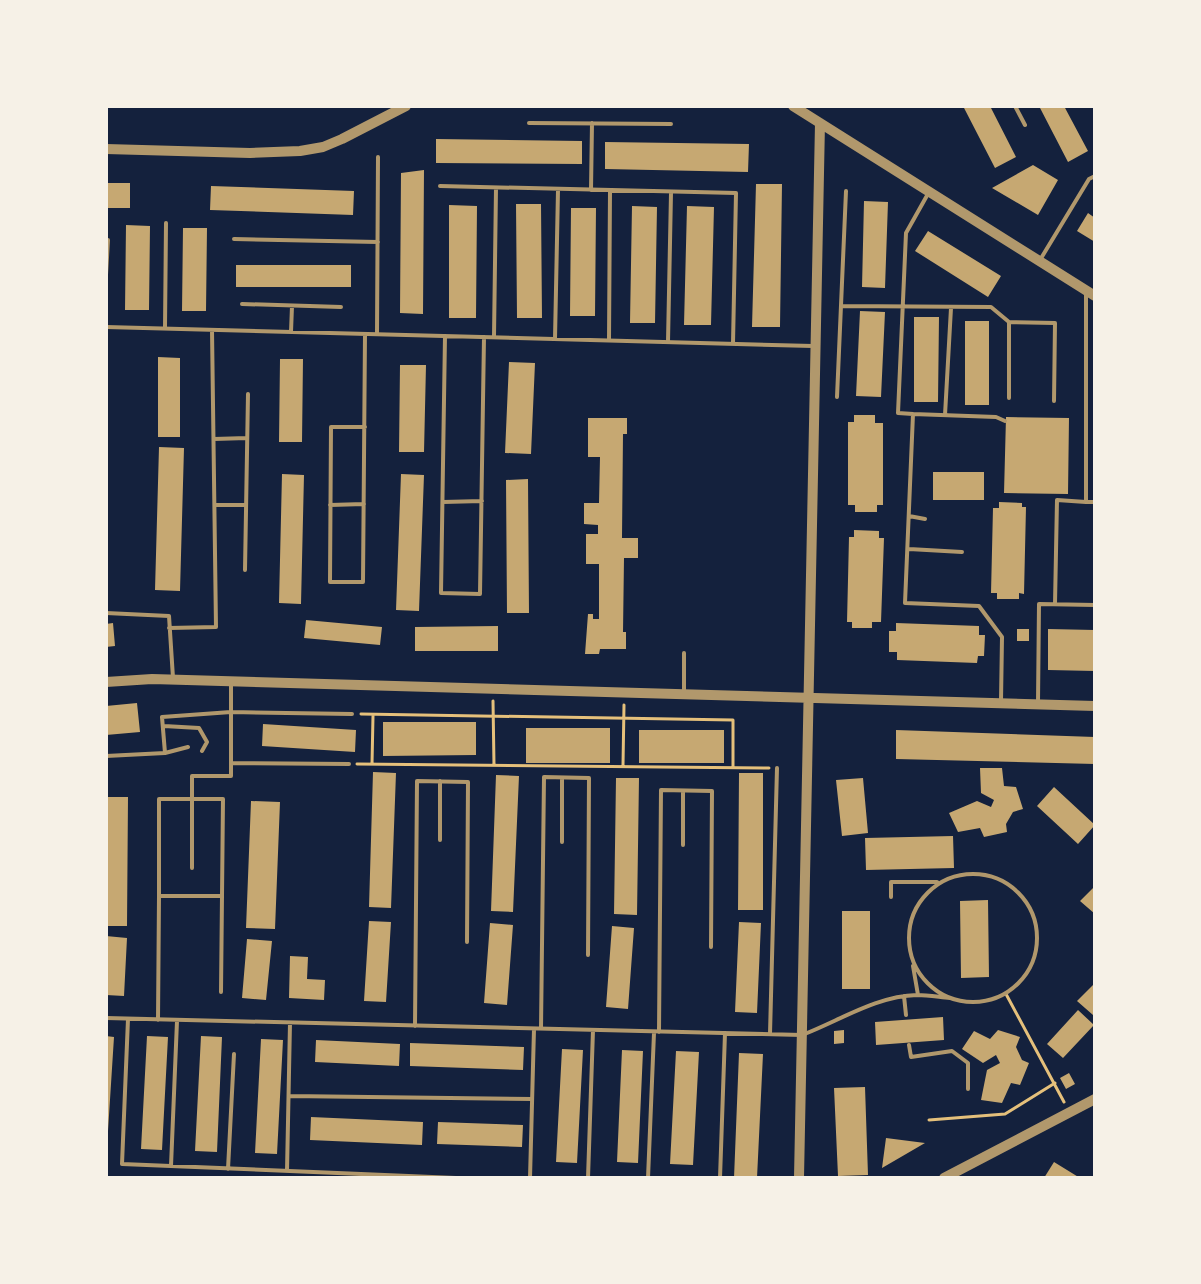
<svg xmlns="http://www.w3.org/2000/svg" width="1201" height="1284" viewBox="0 0 1201 1284" font-family="'Titillium Web',sans-serif">
<style>
.building{fill:#c6a872}
.lines{fill:none;stroke-linecap:round;stroke-linejoin:round}
.path{stroke:#e5c07b;stroke-width:3}
.service{stroke:#b1986c;stroke-width:4}
.tertiary{stroke:#b1986c;stroke-width:10}
</style>
<rect width="100%" height="100%" fill="#14213d"/>
<path class="building" d="M963,106H990L1016,157L995,168Z
M1039,106H1064L1088,151L1068,162Z
M436,139L582,141V164L436,163Z
M605,142L749,144L748,172L605,169Z
M1033,165L1058,180L1038,215L992,188Z
M424,170L423,314L400,313L401,173Z
M106,183H130V208H106Z
M756,184H782L780,327H752Z
M211,186L354,191L353,215L210,210Z
M864,201L888,202L885,288L862,287Z
M516,204H541L542,318H517Z
M449,205L477,206L476,318H449Z
M632,206L657,207L655,323H630Z
M687,206L714,207L711,325H684Z
M571,208H596L595,316H570Z
M1088,213L1095,218V242L1077,231Z
M126,225L150,226L149,310H125Z
M183,228H207L206,311H182Z
M928,231L1001,276L988,297L915,251Z
M236,265H351V287H236Z
M860,311L885,312L881,397L856,396Z
M914,317H939L938,402H914Z
M965,321H989V405H965Z
M158,357L180,358V437H158Z
M280,359H303L302,442H279Z
M509,362L535,363L531,454L505,453Z
M400,365H426L424,452H399Z
M854,415H875V423H883V505H877V512H855V505H848V422H854Z
M1006,417L1069,418L1068,494L1004,493Z
M588,418H627V434H623L622,538H638V558H624L623,632H626V649H600L599,654H585L588,614H593V619H599V564H586V534H598V525L584,524V503H599L600,457H588Z
M159,447L184,448L180,591L155,590Z
M933,472H984V500H933Z
M282,474L304,475L301,604L279,603Z
M401,474L424,475L419,611L396,610Z
M528,479L529,613H507L506,480Z
M999,502L1022,503V507H1026L1024,594L1019,593V599H997V593H991L993,508H999Z
M854,530L879,531V538H884L881,622H872V628H852V622H847L849,537H854Z
M306,620L382,627L380,645L304,638Z
M113,623L115,646L106,647V624Z
M896,623L979,626V635H985L984,656H978L977,663L897,660V652H889V631H896Z
M498,626V651H415V627Z
M1017,629H1029V641H1017Z
M1048,629L1095,630V671L1048,670Z
M137,703L140,732L106,735V706Z
M383,722H476V755L383,756Z
M263,724L356,730L355,752L262,746Z
M526,728H610V763H526Z
M639,730H724V763H639Z
M896,730L1095,737V764L896,759Z
M980,768H1002L1004,786L1016,787L1023,809L1013,812L1006,824L1007,832L984,837L980,828L958,832L949,813L977,801L991,807L994,800L981,793Z
M373,772L396,773L391,908L369,907Z
M739,773H763V910H738Z
M496,775L519,776L513,912L491,911Z
M616,778H639L637,915L614,914Z
M863,778L868,833L842,836L836,780Z
M1054,787L1095,825L1078,844L1037,806Z
M106,797H128L127,926H106Z
M251,801L280,802L275,929L246,928Z
M953,836L954,868L866,870L865,838Z
M1095,886V914L1080,901Z
M988,900L989,977L961,978L960,901Z
M842,911H870V989H842Z
M369,921L391,922L386,1002L364,1001Z
M739,922L761,923L757,1013L735,1012Z
M490,923L513,925L507,1005L484,1003Z
M612,926L634,928L628,1009L606,1007Z
M106,936L127,938L124,996L106,995Z
M247,939L272,941L266,1000L242,998Z
M290,956L308,957L307,979L325,980L324,1000L289,998Z
M1095,983V1014L1093,1015L1077,1001Z
M1078,1010L1094,1025L1063,1058L1047,1044Z
M943,1017L944,1040L876,1045L875,1022Z
M844,1030V1043L834,1044V1031Z
M998,1030L1020,1037L1016,1047L1022,1060L1029,1063L1020,1085L1011,1083L1002,1103L981,1100L987,1070L1000,1063L996,1055L983,1063L962,1049L974,1031L990,1039Z
M106,1036L114,1037L108,1131H106Z
M147,1036L168,1037L162,1150L141,1149Z
M201,1036L222,1037L217,1152L195,1151Z
M261,1039L283,1040L277,1154L255,1153Z
M316,1040L400,1044L399,1066L315,1062Z
M410,1043L524,1047L523,1070L410,1066Z
M562,1049L583,1050L577,1163L556,1162Z
M622,1050L643,1051L638,1163L617,1162Z
M676,1051L699,1052L693,1165L670,1164Z
M739,1053L763,1054L757,1178H734Z
M1069,1073L1075,1084L1066,1089L1060,1078Z
M865,1087L868,1175L838,1176L834,1088Z
M311,1117L423,1122L422,1145L310,1140Z
M438,1122L523,1125L522,1147L437,1144Z
M886,1138L925,1143L882,1168Z
M1054,1162L1080,1178H1044Z"/>
<g class="lines">
<path class="path" d="M195,106H219
M493,701L494,765
M361,714L733,720V767
M357,764L769,768
M372,764L373,716
M623,765L624,705
M1006,994L1064,1102
M929,1120L1005,1114L1055,1083"/>
<path class="service" d="M1015,106L1025,125
M529,123L671,124
M440,186L736,193L733,344
M591,190L592,123
M929,192L906,233L898,413L913,414L905,603L979,606L1002,637L1001,701
M234,239L378,242
M106,240H108L106,275
M1040,260L1089,179L1095,176
M1086,293V502H1095
M242,304L341,307
M841,306L991,307L1009,322
M106,327L813,346
M165,328L166,223
M291,332L292,306
M377,334L378,157
M445,336L441,593L480,594L484,337
M494,337L496,188
M555,339L558,190
M609,340L610,191
M668,342L671,193
M837,397L846,191
M1009,398V322L1055,323L1054,401
M913,414L996,417L1005,421
M945,415L951,308
M365,427H331L330,582H363L365,334
M214,439L247,438
M443,502L482,501
M215,505H246
M330,505L364,504
M909,516L925,519
M909,549L962,552
M245,570L248,394
M1055,604L1057,500L1086,502
M106,613L169,616L173,678
M169,628L216,627L212,330
M684,691V653
M1038,702L1039,604L1095,605
M164,726L199,728L207,742L202,751
M165,753L188,747
M106,756L165,753L162,717L231,712L352,714
M231,763L349,764
M562,778V842
M683,791V845
M440,840V781
M192,868V776H231V684
M909 938a64 64 0 1 1 128 0a64 64 0 1 1-128 0Z
M891,897V882H937
M913,966L918,995
M221,992L223,799H159V896H222
M904,996L906,1015
M106,1018L802,1035C839,1021 876,996 917,995C928,995 939,997 950,998
M128,1019L122,1164L456,1178
M158,1020L159,896
M415,1026L417,781L468,782L467,942
M541,1029L544,777L589,778L588,955
M659,1032L661,790L712,791L711,947
M770,1034L777,768
M909,1045L911,1057L952,1051L968,1063V1089
M289,1096L532,1099
M171,1166L177,1021
M228,1169L234,1054
M287,1171L290,1023
M530,1178L534,1029
M588,1178L593,1030
M648,1178L654,1033
M720,1178L725,1033"/>
<path class="tertiary" d="M793,106L1095,296
M106,149L250,153L300,151L323,147L342,139L406,106
M106,682L152,679L1095,706
M799,1178L820,123
M944,1178L1095,1099"/>
</g>
<rect width="1201" height="1284" fill="none" stroke="#f6f1e7" stroke-width="216"/>
</svg>
